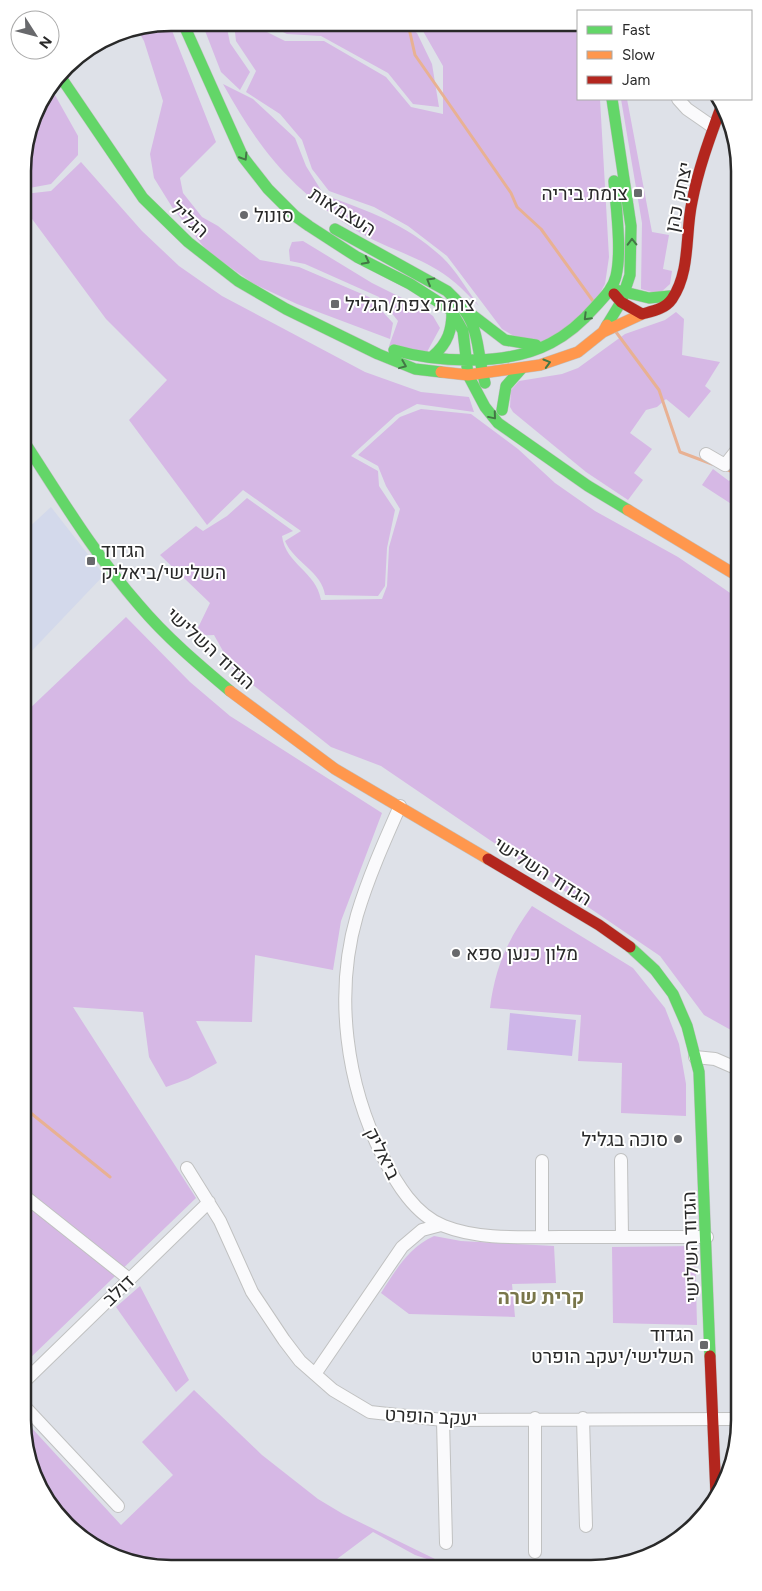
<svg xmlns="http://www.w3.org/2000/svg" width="762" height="1591" viewBox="0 0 762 1591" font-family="Figtree,Heebo,sans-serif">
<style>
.education{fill:#d3d9eb}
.green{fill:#d6b8e5}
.pitch{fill:#ceb6e9}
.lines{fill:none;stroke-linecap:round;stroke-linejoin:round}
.stream{stroke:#e8b193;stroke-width:3}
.street-casing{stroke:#c0c1c1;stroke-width:14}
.fast-casing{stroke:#c0c1c1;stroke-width:12}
.slow-casing{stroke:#c0c1c1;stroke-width:12}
.jam-casing{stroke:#c0c1c1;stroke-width:12}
.street{stroke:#fafafc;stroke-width:12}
.fast{stroke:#63d668;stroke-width:11}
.slow{stroke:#ff974d;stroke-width:11}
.jam{stroke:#b3261e;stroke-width:11}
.oneway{stroke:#437745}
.poi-dot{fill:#68696c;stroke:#fff;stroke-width:2}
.labels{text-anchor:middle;stroke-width:4;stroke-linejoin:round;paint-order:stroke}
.poi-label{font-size:19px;fill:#292929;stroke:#fff;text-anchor:start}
.street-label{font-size:19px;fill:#292929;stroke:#fff}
.neighbourhood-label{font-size:20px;font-weight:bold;fill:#79764a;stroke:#fff}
.rim{fill:none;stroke:#292929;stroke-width:2.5}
</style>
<rect width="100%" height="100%" fill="#dee1e8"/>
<path class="education" d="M51,507L104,575L25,658V531Z"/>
<path class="green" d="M169,23L216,142L180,178L183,193L202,217L218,226L260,260L299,267L369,297L393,323L390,339L297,304L254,284L207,251L172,207L154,178L150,154L163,101L144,41L137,29Z
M202,23H226L230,43L250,72L240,90L221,72Z
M234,23H261L263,30L285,41H324L386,77L411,107L443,114V66L423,31L412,24L578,25V99H600L609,257L605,284L589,313L541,343L522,341L502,329L447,256L408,226L374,207L329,191L312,169L302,140L280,114L246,92L256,71L236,41Z
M264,23L403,24L417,33L432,64L439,107L413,104L388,73L321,36L287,34Z
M223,84L253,99L295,138L306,166L324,195C369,211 406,224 442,257C456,270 467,290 479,306C469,296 459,285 448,277C420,256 383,248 354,229C290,188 259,149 223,84Z
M51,88L78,136V155L51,184L24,189C24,150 27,120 51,88Z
M621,99H627L652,232L669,235L663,269L672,271L670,284L659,294L641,289L642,223Z
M81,162L142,231L179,266L222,296L365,372L421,392L469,397L474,412L417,404L396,415L351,456L378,471L379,486L395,510L387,548L385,586L378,596L325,595C322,572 294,562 285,541L301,531L243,490L207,525L129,420L167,380L106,319L24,208V194L51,191Z
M303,241L372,283L422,308L433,316L440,328L427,352L389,346L398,321L379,297L305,264L290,261L289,250L292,242Z
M676,312L684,319L682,355L720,362L705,386L711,391L689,418L666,399L657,407L646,410L630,433L652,449L634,473L643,480L628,500L586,472L513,412L510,407L511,390L519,381L562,374L578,368L625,334L665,320Z
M421,409L471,414L518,449L555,483L595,511L678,557L736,597L738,1034L704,1015L660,956L381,766L331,747L268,697L233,669L214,635L194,636L210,603L160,555L196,526L203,531L227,516L247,498L293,531L282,536C286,565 316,571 321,600L382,599L387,586L389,547L400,509L386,486L378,466L358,455L400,417Z
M713,469L729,481L736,474V507L702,485Z
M126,617L190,682L230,716L382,813L341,921L333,970L255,955L252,1022L196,1021L217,1063L188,1079L166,1087L149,1057L143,1012L73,1007L196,1198L27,1361L25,713Z
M532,906L633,968L665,1008L679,1044L686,1084V1116L621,1113L622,1063L578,1061L581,1015L490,1008C495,967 508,939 532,906Z
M434,1236L461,1241L554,1246L556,1283L512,1284L515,1317L409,1314L381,1293C396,1270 408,1248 434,1236Z
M695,1246L697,1325L613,1323L612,1247Z
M140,1286L189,1380L176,1392L116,1307Z
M194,1390L262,1455L318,1499L343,1514L437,1560L527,1564L436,1562L415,1555L373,1532L329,1565L142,1566L73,1531L28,1459V1424L121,1525L173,1475L142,1442Z"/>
<path class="pitch" d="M510,1013L576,1020L572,1056L507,1050Z"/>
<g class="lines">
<path class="stream" d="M408,24L415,55L511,193L517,207L541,229L593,301
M616,332L659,390L680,452L712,464
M725,469L736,473
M27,1110L110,1177"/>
<g class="street-casing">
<path id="street" d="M678,99L687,109L713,127
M706,454L725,465L736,451
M400,806C384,842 368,878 357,915C334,994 346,1084 383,1157C396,1183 415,1215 444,1226C479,1240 523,1237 560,1237C609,1237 658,1237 707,1237
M695,1057L715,1059L738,1069
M621,1160L622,1237
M542,1161V1237
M187,1168L220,1221L252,1292L284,1340L300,1361L333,1390L370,1412L443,1420L739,1419
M27,1198L129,1279
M315,1374L402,1247L422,1230L441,1225
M27,1379L209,1202
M27,1409L118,1506
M583,1418L586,1526
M443,1420L446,1543
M535,1552V1418"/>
</g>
<g class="fast-casing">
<path id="fast" d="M183,23L243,157L268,189L295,216L309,226L357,257L410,284L451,310L463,331L468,375L485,407L498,423L588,486L628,510
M60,76L143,198L188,242L238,281L286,309L378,354L415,369L441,372
M335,229L447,291C483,324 474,341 485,383
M616,290L649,298L670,296
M471,314L505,340L536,345
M607,325L621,302L630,275L631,226L612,99
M394,350C439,363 508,366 551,343C568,334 582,322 595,307C603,298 613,289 616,276C622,251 616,207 614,181
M433,356C448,343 452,330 452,311
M502,410L506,386L522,368
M25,443C61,498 95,555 139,605C166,637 198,664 230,691
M630,947L655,970L673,994L687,1026L699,1072L710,1356"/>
</g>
<g class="slow-casing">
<path id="slow" d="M603,332L642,314
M441,372L468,375L540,365L578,352L603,332L607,325
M628,510L736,575
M230,691L335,769L488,859"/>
</g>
<g class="jam-casing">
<path id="jam" d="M614,294L621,302L642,314C653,311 665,309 672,299C691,271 685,233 692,202C698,170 709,140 720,110
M488,859L599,925L630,947
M710,1356L716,1496"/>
</g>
<use href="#street" class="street"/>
<use href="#fast" class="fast"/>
<use href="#slow" class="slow"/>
<use href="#jam" class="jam"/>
</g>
<defs><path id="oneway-chevron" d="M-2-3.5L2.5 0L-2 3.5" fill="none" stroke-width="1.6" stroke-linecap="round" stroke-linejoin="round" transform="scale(1.25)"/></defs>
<g class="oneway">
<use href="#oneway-chevron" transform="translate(244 157) rotate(58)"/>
<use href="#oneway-chevron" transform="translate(632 242) rotate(-91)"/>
<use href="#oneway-chevron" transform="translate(366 261) rotate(27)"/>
<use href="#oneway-chevron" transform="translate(430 281) rotate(-150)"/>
<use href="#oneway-chevron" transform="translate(587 317) rotate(135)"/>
<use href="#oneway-chevron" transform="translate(547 363) rotate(-16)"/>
<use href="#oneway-chevron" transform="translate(403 365) rotate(22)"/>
<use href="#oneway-chevron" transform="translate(493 416) rotate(50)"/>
</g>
<g class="poi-dot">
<rect x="633" y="188" width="10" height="10" rx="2.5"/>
<circle cx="244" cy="215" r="5"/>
<rect x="330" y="299" width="10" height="10" rx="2.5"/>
<rect x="86" y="556" width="10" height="10" rx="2.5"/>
<circle cx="456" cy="953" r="5"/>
<circle cx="678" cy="1139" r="5"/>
<rect x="699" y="1340" width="10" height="10" rx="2.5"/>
</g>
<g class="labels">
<g class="poi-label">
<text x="628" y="200" text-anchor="end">צומת ביריה</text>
<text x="254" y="222">סונול</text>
<text x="345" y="311">צומת צפת/הגליל</text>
<text x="101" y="557">הגדוד<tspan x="101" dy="22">השלישי/ביאליק</tspan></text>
<text x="466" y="960">מלון כנען ספא</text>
<text x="668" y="1146" text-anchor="end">סוכה בגליל</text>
<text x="694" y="1341" text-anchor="end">הגדוד<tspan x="694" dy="22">השלישי/יעקב הופרט</tspan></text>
</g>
<g class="street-label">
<text transform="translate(678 197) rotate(-78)" y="7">יצחק כהן</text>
<text transform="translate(343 211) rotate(32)" y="7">העצמאות</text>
<text transform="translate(190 219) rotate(42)" y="7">הגליל</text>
<text transform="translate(211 648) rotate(42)" y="7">הגדוד השלישי</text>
<text transform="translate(543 871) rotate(32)" y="7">הגדוד השלישי</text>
<text transform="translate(383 1153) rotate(64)" y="7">ביאליק</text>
<text transform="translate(690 1247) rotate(-92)" y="7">הגדוד השלישי</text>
<text transform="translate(118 1290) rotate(-44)" y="7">דולב</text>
<text transform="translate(431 1416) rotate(3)" y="7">יעקב הופרט</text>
</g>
<g class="neighbourhood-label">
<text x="541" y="1304">קרית שרה</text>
</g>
</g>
<path d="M0 0H762V1591H0ZM171 31H591A140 140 0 0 1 731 171V1420A140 140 0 0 1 591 1560H171A140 140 0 0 1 31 1420V171A140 140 0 0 1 171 31Z" fill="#fff" fill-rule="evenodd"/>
<path class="rim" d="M171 31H591A140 140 0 0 1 731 171V1420A140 140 0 0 1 591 1560H171A140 140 0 0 1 31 1420V171A140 140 0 0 1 171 31Z"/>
<rect x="577" y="10" width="175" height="90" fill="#ffffff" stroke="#a9a9a9"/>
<rect x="587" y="26" width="25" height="8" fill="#63d668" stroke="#a9a9a9"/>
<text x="622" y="35" font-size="15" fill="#292929">Fast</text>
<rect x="587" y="51" width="25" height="8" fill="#ff974d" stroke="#a9a9a9"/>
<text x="622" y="60" font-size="15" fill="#292929">Slow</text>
<rect x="587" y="76" width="25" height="8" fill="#b3261e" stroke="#a9a9a9"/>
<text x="622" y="85" font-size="15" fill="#292929">Jam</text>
<g transform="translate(35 35) rotate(126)"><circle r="24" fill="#ffffff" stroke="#a9a9a9"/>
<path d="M0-4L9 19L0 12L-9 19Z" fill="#68696c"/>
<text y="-8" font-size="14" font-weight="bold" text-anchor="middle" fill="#292929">N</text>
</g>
</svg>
